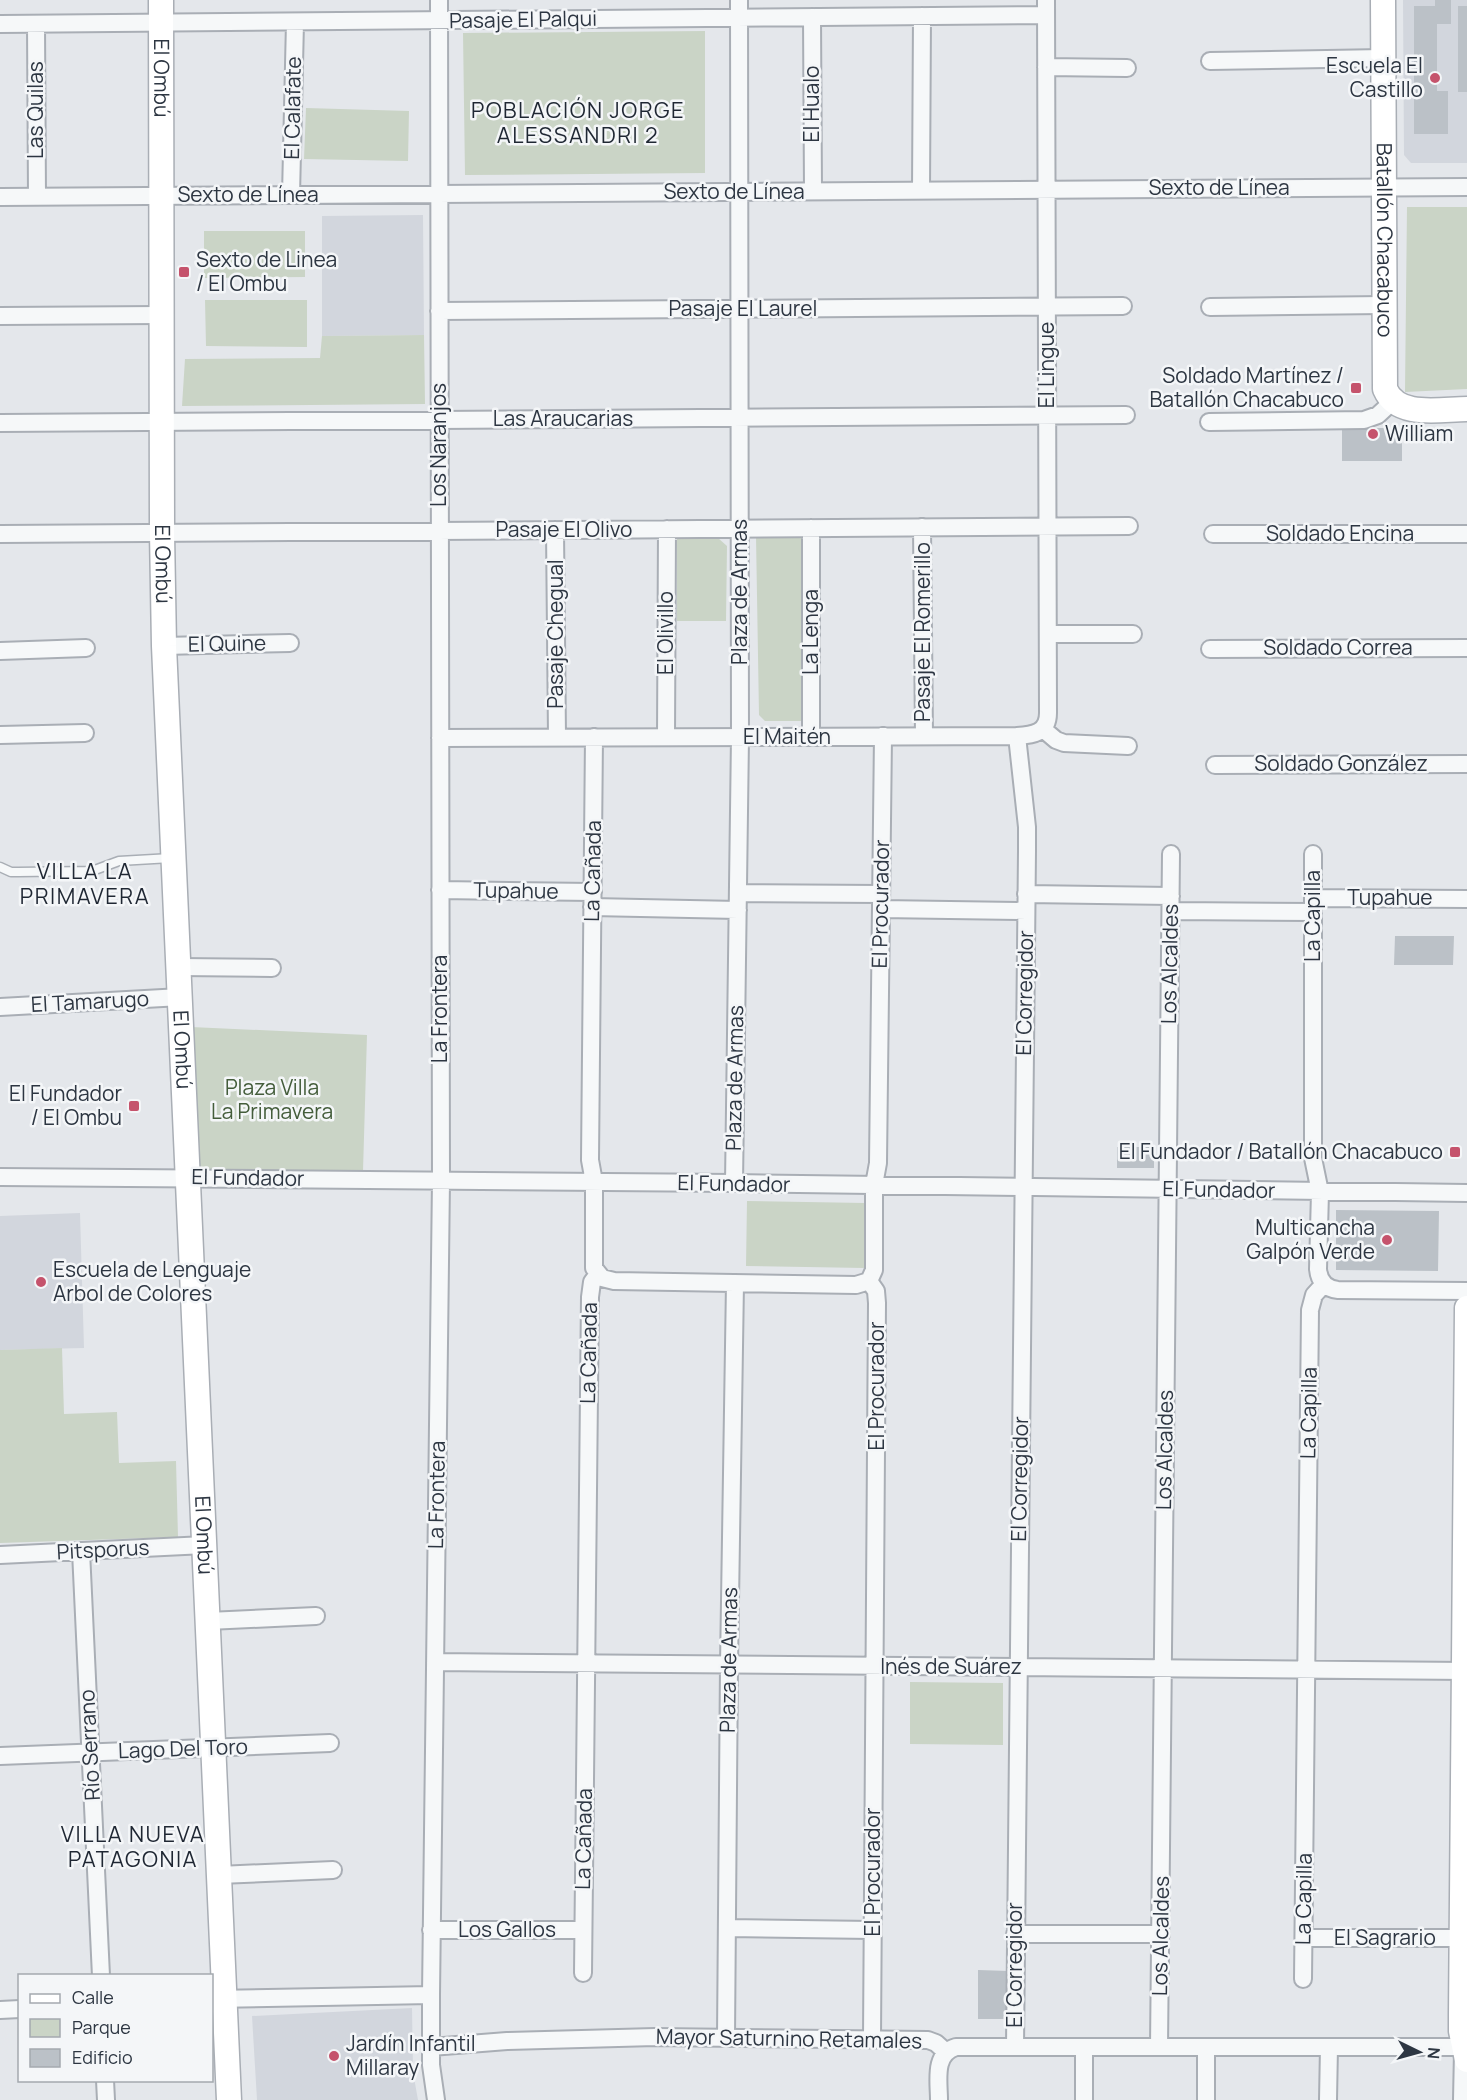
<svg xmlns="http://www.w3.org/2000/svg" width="1467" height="2100" viewBox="0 0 1467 2100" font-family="Manrope,sans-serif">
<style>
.built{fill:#d2d6dd}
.green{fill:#cad4c6}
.building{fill:#bbc1c7}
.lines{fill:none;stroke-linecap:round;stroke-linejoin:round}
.lane-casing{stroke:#a9aeb5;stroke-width:11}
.street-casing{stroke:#a9aeb5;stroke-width:20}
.secondary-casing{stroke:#a9aeb5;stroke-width:27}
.lane{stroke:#f6f8f9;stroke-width:8}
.street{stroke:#f6f8f9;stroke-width:16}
.secondary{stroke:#fff;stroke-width:24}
.poi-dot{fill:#c5536c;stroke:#f4f6f8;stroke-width:2}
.labels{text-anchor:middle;stroke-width:5;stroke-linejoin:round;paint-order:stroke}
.street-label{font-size:21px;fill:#2d3642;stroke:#f4f6f8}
.poi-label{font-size:21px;fill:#2d3642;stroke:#f4f6f8;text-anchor:end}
.park-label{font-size:21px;fill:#445d3b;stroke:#f4f6f8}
.neighbourhood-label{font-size:22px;letter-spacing:1.5px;fill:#1f2733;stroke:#f4f6f8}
</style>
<rect width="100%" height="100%" fill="#e4e7eb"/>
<path class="built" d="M1403,0H1467V163H1411L1404,155Z
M423,215L424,335L322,336V216Z
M80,1213L84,1348L0,1350V1216Z
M412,2008L413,2072L418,2100H257L252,2016Z"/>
<path class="green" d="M705,31V173L465,175L463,33Z
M306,108L409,111L408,161L304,159Z
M1407,207H1467V389L1405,392Z
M204,231H305V277L204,278Z
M205,300H307V347L206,346Z
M424,335L425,404L182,406L185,359L320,358L322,336Z
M756,536L802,537L803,721H765L759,715Z
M677,538H718L727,546L726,621H677Z
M191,1027L367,1035L363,1171L197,1169Z
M747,1201L865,1203L864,1268L746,1266Z
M62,1348L64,1414L117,1412L119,1463L176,1461L178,1537L0,1543V1350Z
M910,1682L1003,1683V1745L910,1744Z"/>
<path class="building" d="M1435,0H1451V24H1437V91H1448V134H1414V6H1435Z
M1458,6H1467V92H1458Z
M1342,428H1402V461H1342Z
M1395,936H1454L1453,965H1394Z
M1117,1147H1154V1168H1117Z
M1336,1210L1439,1211L1438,1271L1336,1270Z
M978,1970L1009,1971V2019H978Z"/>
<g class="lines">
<g class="lane-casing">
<path id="lane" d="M0,867L11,872H18L92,871L119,861L171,858"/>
</g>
<g class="street-casing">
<path id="street" d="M812,17L813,191
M0,24L1046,15
M36,24L37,197
M1210,61L1383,58
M1046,67L1127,68
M921,190L922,16
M291,195L295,22
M0,197L1467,187
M1210,307L1384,305
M439,311L1123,306
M0,316L161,315
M1209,422L1364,420L1378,415L1392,402
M0,423L1126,415
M922,527L924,736
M555,530L557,737
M0,534L1129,526
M1213,534H1467
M1048,634H1133
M164,646L290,643
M1210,649L1467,648
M0,651L86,648
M1043,729L1056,740L1064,743L1128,746
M0,735L85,733
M594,737L590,1160L594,1182V1268L602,1278L614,1281L856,1285L869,1281
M666,737L667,529
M811,737V528
M440,738L1017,736C1033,735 1048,733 1048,713L1046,0
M1215,765L1467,764
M1313,854V1158L1320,1192L1318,1269C1319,1281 1326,1289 1338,1290L1467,1291
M440,890L593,892
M738,893L881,894
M1026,894L1171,896
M1313,898L1467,899
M592,907L738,910
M881,909L1026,911
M1171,911L1313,912
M179,967L272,968
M0,1007L181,997
M0,1177L734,1183L1467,1193
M734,1183L740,737L739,0
M869,1281L876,1291L877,1303L872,2039
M869,1281L874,1270V1185L878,1163L883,736
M81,1551L101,1976
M0,1555L205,1545
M208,1621L316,1616
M435,1662L1467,1671
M0,1756L330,1743
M219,1875L333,1870
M727,1928L872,1930
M431,1930H583
M1015,1934H1161
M1304,1938H1467
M583,1973L590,1297L592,1282L598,1274
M1303,1979L1310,1310L1314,1295L1324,1284
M212,1999L431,1995
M0,2010L20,2009
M726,2037L729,1665L735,1283
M431,2047L507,2041L655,2037L928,2040L936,2043L946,2052
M1015,2047L1027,851V827L1017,736
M1159,2047L1171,854
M105,2080L106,2100
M436,2100L431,2065V1995L441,1180L439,0
M939,2100C939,2081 933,2054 956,2047H1467
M1084,2100V2047
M1206,2100V2047
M1328,2100L1329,2047
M1462,2100L1463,2051"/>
</g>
<g class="secondary-casing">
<g id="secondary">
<path id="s1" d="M161,0L162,533L164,646L229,2100"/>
<path id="s2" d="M1383,0L1385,389C1398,419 1440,409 1467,409"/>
<path d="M1467,1308L1461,2015V2031L1467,2060"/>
</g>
</g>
<use href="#lane" class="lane"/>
<use href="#street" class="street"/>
<use href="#secondary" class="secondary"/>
</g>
<g class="poi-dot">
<circle cx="1435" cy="78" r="6"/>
<rect x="178" y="266" width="12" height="12" rx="3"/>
<rect x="1350" y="382" width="12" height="12" rx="3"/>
<circle cx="1373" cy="434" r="6"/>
<rect x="128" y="1100" width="12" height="12" rx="3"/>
<rect x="1449" y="1146" width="12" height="12" rx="3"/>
<circle cx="1387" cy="1240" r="6"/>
<circle cx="41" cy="1282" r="6"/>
<circle cx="334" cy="2056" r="6"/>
</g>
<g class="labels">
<g class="street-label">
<text transform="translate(523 20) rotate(-1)" y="7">Pasaje El Palqui</text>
<text dy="7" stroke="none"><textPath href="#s1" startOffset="78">El Ombú</textPath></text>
<text transform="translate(812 104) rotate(-90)" y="7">El Hualo</text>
<text transform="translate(293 108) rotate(-89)" y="7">El Calafate</text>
<text transform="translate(36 110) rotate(-90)" y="7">Las Quilas</text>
<text x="1219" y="195">Sexto de Línea</text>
<text x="734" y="199">Sexto de Línea</text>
<text x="248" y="202">Sexto de Línea</text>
<text dy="7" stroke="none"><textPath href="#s2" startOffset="240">Batallón Chacabuco</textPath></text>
<text x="743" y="316">Pasaje El Laurel</text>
<text transform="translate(1047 365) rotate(-90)" y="7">El Lingue</text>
<text x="563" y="426">Las Araucarias</text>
<text transform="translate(439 445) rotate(-90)" y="7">Los Naranjos</text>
<text x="564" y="537">Pasaje El Olivo</text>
<text x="1340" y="541">Soldado Encina</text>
<text dy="7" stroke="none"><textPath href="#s1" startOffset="564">El Ombú</textPath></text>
<text transform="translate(740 592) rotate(-90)" y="7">Plaza de Armas</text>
<text transform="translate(811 632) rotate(-90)" y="7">La Lenga</text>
<text transform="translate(923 632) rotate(-90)" y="7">Pasaje El Romerillo</text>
<text transform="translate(666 633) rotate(-90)" y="7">El Olivillo</text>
<text transform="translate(556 634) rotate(-90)" y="7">Pasaje Chegual</text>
<text transform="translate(227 644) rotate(-1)" y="7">El Quine</text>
<text x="1338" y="655">Soldado Correa</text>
<text x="787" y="744">El Maitén</text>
<text x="1341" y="771">Soldado González</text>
<text transform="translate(593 871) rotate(-89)" y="7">La Cañada</text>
<text transform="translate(516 891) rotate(1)" y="7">Tupahue</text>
<text x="1390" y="905">Tupahue</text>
<text transform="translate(881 904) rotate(-89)" y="7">El Procurador</text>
<text transform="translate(1313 916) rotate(-90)" y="7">La Capilla</text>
<text transform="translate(1170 964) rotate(-89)" y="7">Los Alcaldes</text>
<text transform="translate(1025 993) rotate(-89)" y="7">El Corregidor</text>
<text transform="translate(90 1002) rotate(-3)" y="7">El Tamarugo</text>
<text transform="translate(440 1009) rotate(-90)" y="7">La Frontera</text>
<text dy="7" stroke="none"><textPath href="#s1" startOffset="1050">El Ombú</textPath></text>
<text transform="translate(735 1078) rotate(-89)" y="7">Plaza de Armas</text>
<text transform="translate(248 1178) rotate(1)" y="7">El Fundador</text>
<text transform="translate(734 1184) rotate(1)" y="7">El Fundador</text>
<text transform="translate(1219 1190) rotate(1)" y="7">El Fundador</text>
<text transform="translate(589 1353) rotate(-89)" y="7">La Cañada</text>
<text transform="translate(877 1386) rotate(-90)" y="7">El Procurador</text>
<text transform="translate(1309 1413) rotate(-89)" y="7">La Capilla</text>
<text transform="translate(1165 1450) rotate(-89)" y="7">Los Alcaldes</text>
<text transform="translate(1020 1479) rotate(-89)" y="7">El Corregidor</text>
<text transform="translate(437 1495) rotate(-89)" y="7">La Frontera</text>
<text dy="7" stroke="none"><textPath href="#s1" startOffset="1536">El Ombú</textPath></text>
<text transform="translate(103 1550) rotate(-3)" y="7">Pitsporus</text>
<text transform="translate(729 1660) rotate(-89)" y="7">Plaza de Armas</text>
<text x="951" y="1674">Inés de Suárez</text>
<text transform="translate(90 1745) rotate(-93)" y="7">Río Serrano</text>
<text transform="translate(183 1749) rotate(-2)" y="7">Lago Del Toro</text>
<text transform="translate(584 1839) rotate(-89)" y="7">La Cañada</text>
<text transform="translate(873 1872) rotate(-90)" y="7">El Procurador</text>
<text transform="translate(1304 1899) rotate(-89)" y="7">La Capilla</text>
<text x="507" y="1937">Los Gallos</text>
<text transform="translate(1161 1936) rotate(-89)" y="7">Los Alcaldes</text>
<text x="1385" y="1945">El Sagrario</text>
<text transform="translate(1015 1965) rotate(-90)" y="7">El Corregidor</text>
<text transform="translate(789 2039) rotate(1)" y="7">Mayor Saturnino Retamales</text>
</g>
<g class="poi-label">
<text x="1423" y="73">Escuela El<tspan x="1423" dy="24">Castillo</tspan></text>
<text x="196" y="267" text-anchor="start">Sexto de Linea<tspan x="196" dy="24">/ El Ombu</tspan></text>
<text x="1344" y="383">Soldado Martínez /<tspan x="1344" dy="24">Batallón Chacabuco</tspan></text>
<text x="1385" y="441" text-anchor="start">William</text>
<text x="122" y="1101">El Fundador<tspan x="122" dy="24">/ El Ombu</tspan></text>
<text x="1443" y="1159">El Fundador / Batallón Chacabuco</text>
<text x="1375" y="1235">Multicancha<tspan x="1375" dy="24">Galpón Verde</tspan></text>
<text x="53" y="1277" text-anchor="start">Escuela de Lenguaje<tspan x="53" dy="24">Arbol de Colores</tspan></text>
<text x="346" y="2051" text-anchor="start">Jardín Infantil<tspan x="346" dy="24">Millaray</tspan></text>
</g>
<g class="park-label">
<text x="272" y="1095">Plaza Villa<tspan x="272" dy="24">La Primavera</tspan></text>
</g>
<g class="neighbourhood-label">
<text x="578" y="118">POBLACIÓN JORGE<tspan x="578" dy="25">ALESSANDRI 2</tspan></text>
<text x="85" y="879">VILLA LA<tspan x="85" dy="25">PRIMAVERA</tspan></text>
<text x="133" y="1842">VILLA NUEVA<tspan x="133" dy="25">PATAGONIA</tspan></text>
</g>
</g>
<rect x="18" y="1974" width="195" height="108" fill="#f4f6f8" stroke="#a4a9af" stroke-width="1.5"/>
<rect x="30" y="1994" width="30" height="9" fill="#ffffff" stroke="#a4a9af" stroke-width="1.5"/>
<text x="72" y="2004" font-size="18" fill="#2d3642">Calle</text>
<rect x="30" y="2019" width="30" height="18" fill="#cad4c6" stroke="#a4a9af" stroke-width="1.5"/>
<text x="72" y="2034" font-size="18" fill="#2d3642">Parque</text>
<rect x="30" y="2049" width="30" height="18" fill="#bbc1c7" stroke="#a4a9af" stroke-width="1.5"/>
<text x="72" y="2064" font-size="18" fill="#2d3642">Edificio</text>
<g transform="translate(1419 2052) rotate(95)" stroke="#f4f6f8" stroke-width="4.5" paint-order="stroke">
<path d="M0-4.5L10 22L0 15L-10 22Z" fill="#2d3642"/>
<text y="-9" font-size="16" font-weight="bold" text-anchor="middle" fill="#2d3642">N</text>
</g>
</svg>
